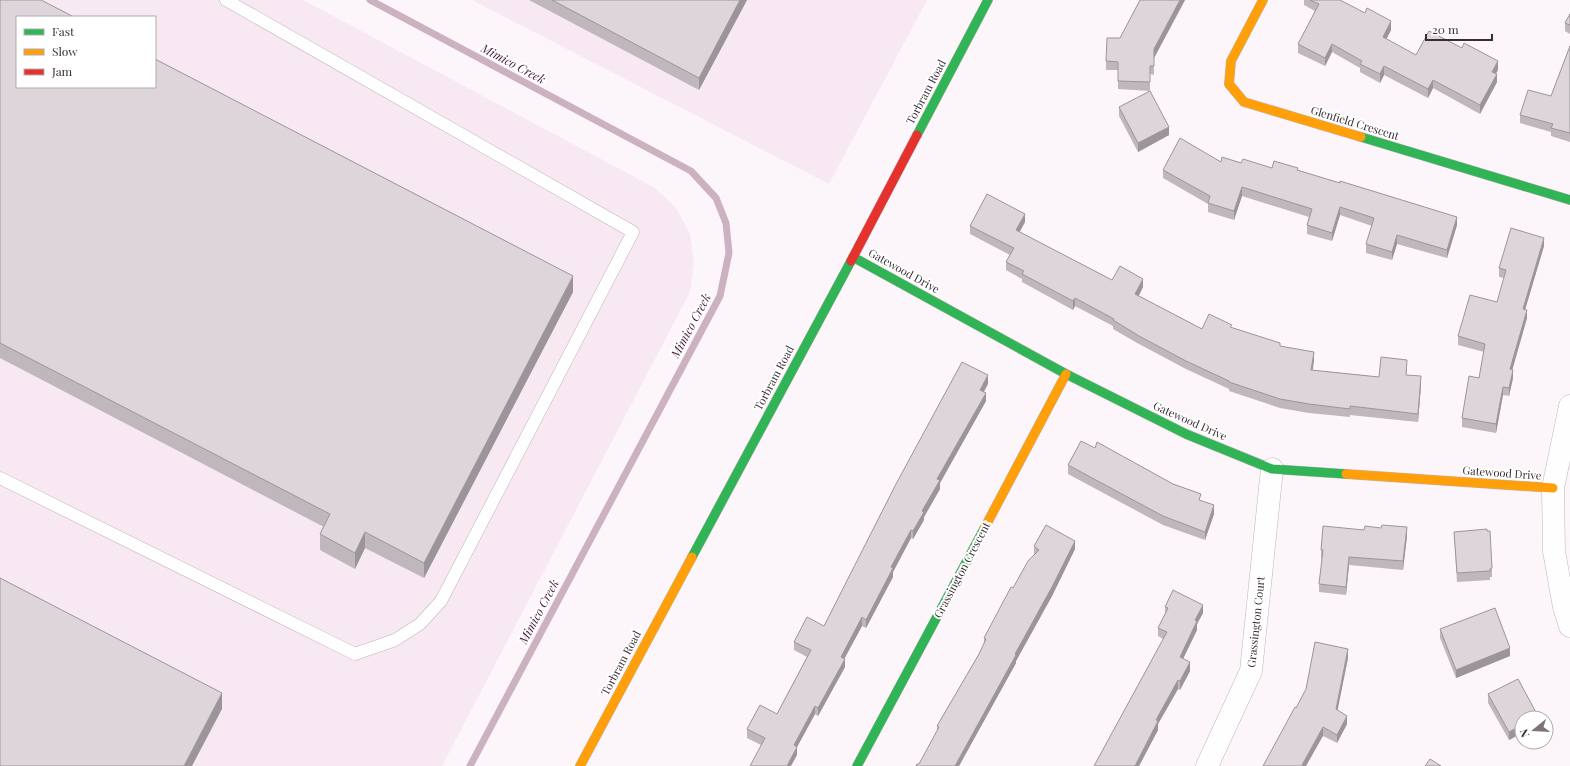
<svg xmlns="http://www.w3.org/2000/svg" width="1570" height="766" viewBox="0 0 1570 766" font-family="'Playfair Display',serif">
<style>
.built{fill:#f7e8f1;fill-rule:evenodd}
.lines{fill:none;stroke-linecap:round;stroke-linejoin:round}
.stream{stroke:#ccb2c1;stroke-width:7}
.lane-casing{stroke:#beb5ba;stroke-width:13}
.street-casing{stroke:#beb5ba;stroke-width:23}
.fast-casing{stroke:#beb5ba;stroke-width:10}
.slow-casing{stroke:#beb5ba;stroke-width:10}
.jam-casing{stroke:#beb5ba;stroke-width:10}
.lane{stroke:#fffefe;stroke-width:12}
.street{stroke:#fffefe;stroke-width:22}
.fast{stroke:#30b455;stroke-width:9}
.slow{stroke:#ff9f0a;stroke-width:9}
.jam{stroke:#e5322d;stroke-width:9}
.wall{fill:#bfb7bb}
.shaded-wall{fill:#9b9599}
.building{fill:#ded5da;stroke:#9b9599}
.labels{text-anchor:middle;stroke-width:4;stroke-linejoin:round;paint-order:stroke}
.street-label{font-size:11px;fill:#392d34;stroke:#fff}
.water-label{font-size:12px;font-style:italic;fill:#481c39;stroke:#fff}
</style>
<rect width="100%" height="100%" fill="#fcf5f9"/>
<path class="built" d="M0,0H303L655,188L676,208L690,234L694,263L690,292L442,766H0ZM17,17H155V87H17Z
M472,0H927L829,184Z"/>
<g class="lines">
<path class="stream" d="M370,0L691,171L716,198L726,223L729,253L720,296L470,766"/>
<g class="lane-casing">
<path id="lane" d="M0,478L355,654L395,640L420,624L441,601L633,232L226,0"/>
</g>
<g class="street-casing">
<path id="street" d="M1570,406L1553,488L1554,551L1564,607L1570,626
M1207,766L1251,671L1272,469"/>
</g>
<g class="fast-casing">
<path id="fast" d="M917,135L988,0
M1361,137L1570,200
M853,257L1066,374L1186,434L1272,469L1346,474
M692,557L851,261
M857,766L984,529"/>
</g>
<g class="slow-casing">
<path id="slow" d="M1263,0L1231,61L1229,84L1244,102L1361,137
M1346,474L1553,488
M984,529L1066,374
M580,766L692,557"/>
</g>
<g class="jam-casing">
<path id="jam" d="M851,261L917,135"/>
</g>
<use href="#lane" class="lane"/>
<use href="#street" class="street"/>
<use href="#fast" class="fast"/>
<use href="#slow" class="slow"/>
<use href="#jam" class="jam"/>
</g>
<path class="wall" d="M0,0L573,292L424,578L365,548L355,569L320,550V534L324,527L0,358Z
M529,0H747L699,90Z
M1140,0H1185L1154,58V75L1150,74V91L1118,89V70H1106V61L1120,38Z
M1304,0H1340L1391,30L1386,39L1416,55L1498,70L1496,73L1497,82L1480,114L1433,88L1428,98L1384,75L1380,83L1360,72V68L1332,52L1325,66L1298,53V44L1315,11L1304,5Z
M1570,14V34L1565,31V23Z
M1570,46V142L1551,136V132L1520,123V115L1551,96Z
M1119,107L1169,135L1138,152L1119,116Z
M1221,162L1241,163L1272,168L1298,170L1457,225L1447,258L1397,244L1392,260L1366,253V244L1372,226L1340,215L1332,241L1307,234V225L1309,217L1242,196L1234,220L1208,212V204L1163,178V170Z
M1025,222L1019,232L1112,280L1143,287L1139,296L1202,329L1232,328L1280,346L1314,360L1313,370L1379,377L1407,369L1406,375L1421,385L1418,422L1350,415V417L1309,413L1280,408L1229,391V389L1186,369L1139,344L1113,329V326L1075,306L1073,310L1022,282V279L1006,270V262L1010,255L970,234V226Z
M1544,246L1525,309L1527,318L1512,370L1513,378L1509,396L1503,395L1496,433L1462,427V418L1479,378L1484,352L1458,345V336L1497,302L1504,278L1499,277V268Z
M988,384L984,392L986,401L940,483V489L924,517V520L913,539L911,538L893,572V577L866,628L862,626L844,659L845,667L818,716L815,714L797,747V755L761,745L747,738V729L777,714L807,657L794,650V642L824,626Z
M1068,465L1201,500L1214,514L1205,540L1163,525L1068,474Z
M1454,532L1492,568V577H1490V580L1457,582Z
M1407,536L1403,570L1349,565L1346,595L1319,592V584L1322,559H1321V550Z
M1034,546L1075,549L1052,596L1016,661V663L959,766H916L919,764L937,732V726L979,654L984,643V638L1013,588L1034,554Z
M1165,607L1203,613L1197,624V630L1183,659L1190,671L1180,690L1178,689L1158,724V730L1139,766L1163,639L1158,636V628L1165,614Z
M1440,629L1510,656L1456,678L1440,638Z
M1348,658L1337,710L1347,724L1337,743L1323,736L1296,708Z
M1488,694L1538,718H1522V733L1509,740L1488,703Z"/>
<path class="shaded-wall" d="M740,0H747L699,90V78Z
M1180,0H1185L1154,58V75V49Z
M1391,21V30L1383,46V37Z
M1332,44V52L1325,66V58Z
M1498,61V70L1492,80V72Z
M1384,66V75L1380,83V74Z
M1497,74V82L1480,114V105Z
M1433,80V88L1428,98V89Z
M1169,127V135L1138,152V143Z
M1242,187V196L1234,220V211Z
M1340,207V215L1332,241V233Z
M1025,214V222L1016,239V230Z
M1457,217V225L1447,258V250Z
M1397,235V244L1392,260V252Z
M1544,238V246L1523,317V309Z
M573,276V292L424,578V563Z
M1143,279V287L1135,302V294Z
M1075,298V306L1073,310V301Z
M1527,310V318L1510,378V369Z
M1314,352V360L1311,378V370Z
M1513,370V378L1509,396V388Z
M988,375V384L980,398V390Z
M1421,376V385L1418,422V414Z
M1503,387V395L1496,433V424Z
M986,393V401L940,483V489L924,517V520L913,539V531L937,479Z
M1214,505V514L1205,540V532Z
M1407,527V536L1403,570V561Z
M911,530V538L893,572V577L866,628V620L891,567Z
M365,532V548L355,569V553Z
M1075,541V549L1052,596L1016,661V663L959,766H955L1015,654Z
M1349,557V565L1346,595V587Z
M1203,605V613L1197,624V630L1180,665V657L1195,620Z
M862,617V626L841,665V657Z
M1510,648V656L1456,678V670Z
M1348,649V658L1336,718V709Z
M845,659V667L818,716V708Z
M1190,662V671L1180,690V681Z
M1178,680V689L1158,724V730L1139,766H1135L1156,720Z
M222,693V709L192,766H184Z
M815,706V714L797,747V755L791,766H787L794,745Z
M1347,716V724L1337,743V735Z
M1522,725V733L1509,740V732Z
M1323,727V736L1306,766H1302V765Z"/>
<path class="building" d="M0,0H41L74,17H17V87H155V59L573,276L424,563L365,532L355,553L320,534L330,514L0,343Z
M552,0H740L699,78Z
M1140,0H1180L1154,49V66H1150V82L1118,81V62L1106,61L1107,38H1120Z
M1310,0H1340L1365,13L1367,8L1391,21L1383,37L1416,55L1429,31L1462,48L1464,43L1498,61L1492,72L1497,74L1480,105L1433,80L1428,89L1384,66L1380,74L1360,64L1362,61L1332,44L1325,58L1298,44L1319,4Z
M1570,14V25L1565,23Z
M1570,46V133L1551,128L1553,124L1520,115L1528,90L1551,96Z
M1150,91L1169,127L1138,143L1119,107Z
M1180,138L1221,162L1222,157L1241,163L1243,159L1272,168L1274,161L1298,168L1297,170L1340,183V181L1457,217L1447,250L1397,235L1392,252L1366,244L1374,218L1340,207L1332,233L1307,225L1312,209L1242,187L1234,211L1208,203L1210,196L1163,170Z
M987,194L1025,214L1016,230L1112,280L1120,266L1143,279L1135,294L1202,329L1209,314L1232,325L1230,327L1280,343V346L1314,352L1311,370L1379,377L1381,357L1407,360L1406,375L1421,376L1418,414L1350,406V409L1309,404L1280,399L1229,382V381L1186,361L1139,336L1113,320L1114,319L1075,298L1073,301L1022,274L1024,271L1006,262L1014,248L970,226Z
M1511,228L1544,238L1523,309L1527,310L1510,369L1513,370L1509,388L1503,387L1496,424L1462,418L1469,376L1479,378L1485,344L1458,336L1470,295L1497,302L1506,270L1499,268Z
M962,362L988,375L980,390L986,393L937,479L940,480L922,511L924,512L913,531L911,530L891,567L893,568L866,620L862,617L841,657L845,659L818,708L815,706L794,745L797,747L787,766H750L765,738L747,729L760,705L777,714L811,650L794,642L807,617L824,626L896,484Z
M1081,441L1095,448L1097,442L1173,484L1201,494L1199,500L1214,505L1205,532L1163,516L1068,465Z
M1046,525L1075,541L1052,587L1015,654L1016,655L955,766H916L917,764H919L939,727L937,726L979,654L986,639L984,638L1011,587L1013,588L1028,561L1039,550L1034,546Z
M1382,525L1407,527L1403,561L1349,557L1346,587L1319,584L1323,550H1321L1323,526L1364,530L1365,526L1381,528Z
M1487,529V531H1490L1492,568L1490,569V571L1457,573L1454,532Z
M0,578L222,693L184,766H0Z
M1173,590L1203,605L1195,620L1197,621L1180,657L1190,662L1180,681L1178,680L1156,720L1158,721L1135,766H1094L1167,632L1158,628L1168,608L1165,607Z
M1495,608L1510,648L1456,670L1440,629Z
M1315,642L1348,649L1336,709L1347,716L1337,735L1323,727L1302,765L1305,766H1263L1295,707L1296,708L1306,689Z
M1518,679L1538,716L1535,718H1522V725L1509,732L1488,694Z
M1430,759L1441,766H1425Z"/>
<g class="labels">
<g class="street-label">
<text transform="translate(926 92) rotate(-62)" y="4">Torbram Road</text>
<text transform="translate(1355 123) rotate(17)" y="4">Glenfield Crescent</text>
<text transform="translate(904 271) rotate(29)" y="4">Gatewood Drive</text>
<text transform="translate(774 378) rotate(-62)" y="4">Torbram Road</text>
<text transform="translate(1190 421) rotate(24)" y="4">Gatewood Drive</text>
<text transform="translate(1502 473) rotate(4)" y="4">Gatewood Drive</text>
<text transform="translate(962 570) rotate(-62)" y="4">Grassington Crescent</text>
<text transform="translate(1256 622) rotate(-84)" y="4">Grassington Court</text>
<text transform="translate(621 663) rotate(-62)" y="4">Torbram Road</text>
</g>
<g class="water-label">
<text transform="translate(513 64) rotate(28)" y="4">Mimico Creek</text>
<text transform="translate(691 326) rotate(-62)" y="4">Mimico Creek</text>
<text transform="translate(539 612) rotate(-62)" y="4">Mimico Creek</text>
</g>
</g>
<rect x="16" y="16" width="140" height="72" fill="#ffffff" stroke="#b0abae"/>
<rect x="24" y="29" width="20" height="6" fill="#30b455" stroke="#b0abae"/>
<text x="52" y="36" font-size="12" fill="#392d34">Fast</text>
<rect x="24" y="49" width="20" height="6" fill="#ff9f0a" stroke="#b0abae"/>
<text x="52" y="56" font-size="12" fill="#392d34">Slow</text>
<rect x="24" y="69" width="20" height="6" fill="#e5322d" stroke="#b0abae"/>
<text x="52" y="76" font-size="12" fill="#392d34">Jam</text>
<g transform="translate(1534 730) rotate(252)"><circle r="19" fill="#ffffff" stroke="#b0abae"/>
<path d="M0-3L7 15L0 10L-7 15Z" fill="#7d7379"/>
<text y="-6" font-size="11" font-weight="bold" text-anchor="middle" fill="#392d34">N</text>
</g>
<path d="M1426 34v6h66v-6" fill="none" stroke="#392d34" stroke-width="2"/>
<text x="1432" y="34" font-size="12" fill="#392d34" stroke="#ffffff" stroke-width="3" paint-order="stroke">20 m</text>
</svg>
